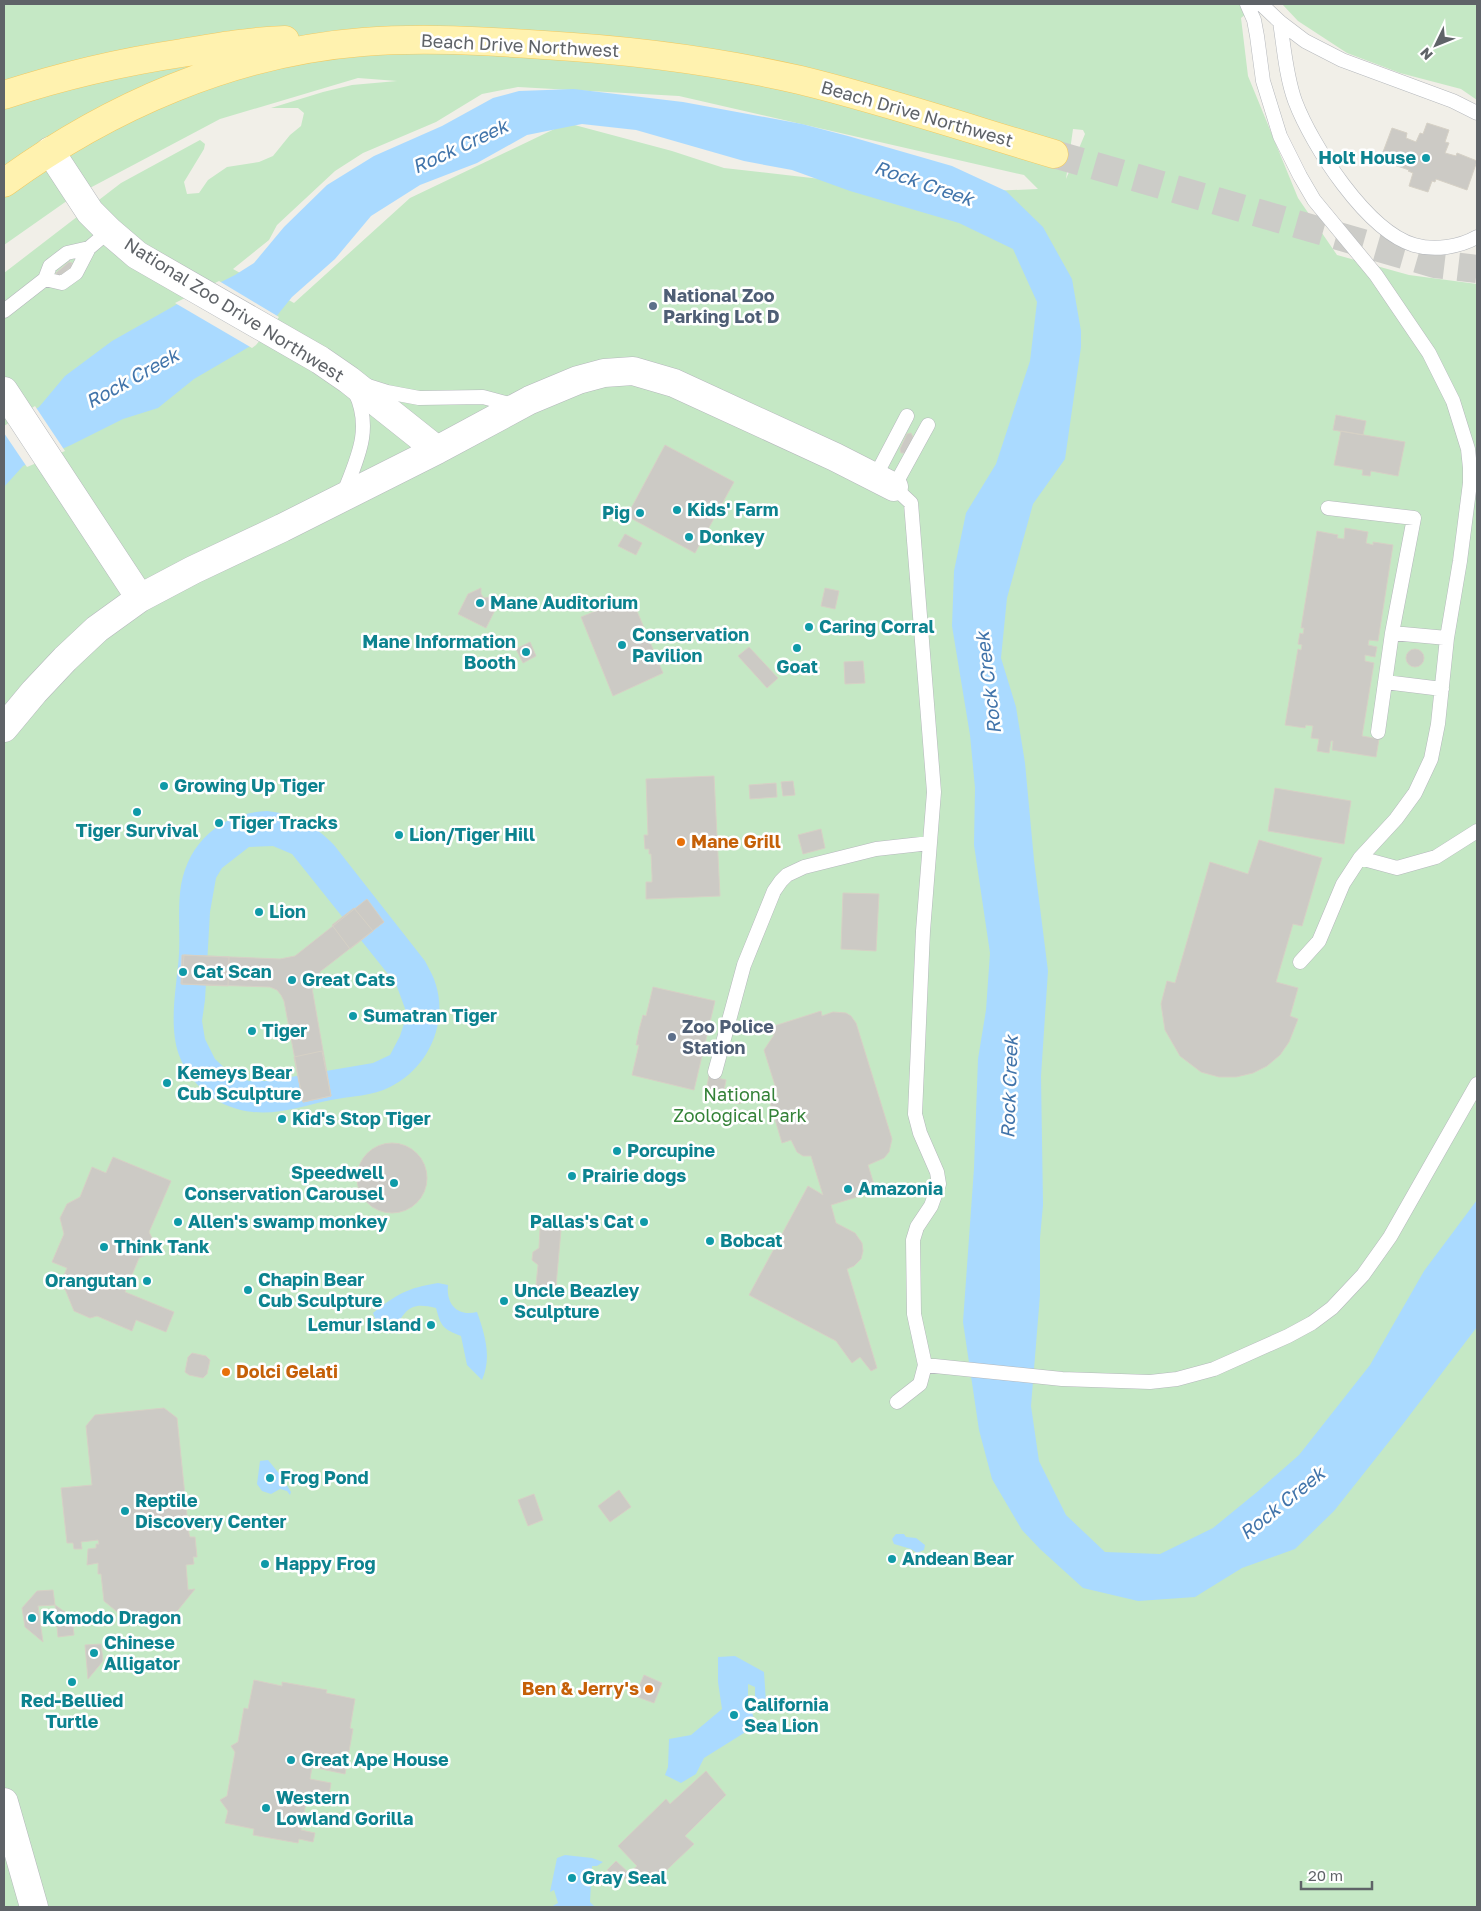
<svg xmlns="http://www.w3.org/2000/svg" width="1481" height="1911" viewBox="0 0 1481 1911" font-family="'Golos Text',sans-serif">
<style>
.green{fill:#c5e8c5;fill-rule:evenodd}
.water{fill:#aadaff;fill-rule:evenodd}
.pier{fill:#f1efe8}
.building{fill:#cccac5;stroke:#d6d1c6}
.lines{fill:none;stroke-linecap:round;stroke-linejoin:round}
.primary-tunnel{stroke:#ccccc8;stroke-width:28;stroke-dasharray:28 14;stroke-linecap:butt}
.service-casing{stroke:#b5b8bc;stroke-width:15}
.minor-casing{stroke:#b5b8bc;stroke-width:29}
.primary-casing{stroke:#f2c960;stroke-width:29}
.service{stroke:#fff;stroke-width:14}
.minor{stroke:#fff;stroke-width:28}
.primary{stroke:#fff2af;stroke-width:28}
.culture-dot{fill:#0f9aa8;stroke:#fff;stroke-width:2}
.service-dot{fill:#5c6f8a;stroke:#fff;stroke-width:2}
.food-dot{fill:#e8710a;stroke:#fff;stroke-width:2}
.labels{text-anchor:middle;stroke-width:5;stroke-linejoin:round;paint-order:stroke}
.street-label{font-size:18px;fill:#5f6368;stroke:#fff}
.culture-label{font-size:18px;font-weight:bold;fill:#0d838f;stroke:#fff;text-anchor:start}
.service-label{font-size:18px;font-weight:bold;fill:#4e5e75;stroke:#fff;text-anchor:start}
.food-label{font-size:18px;font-weight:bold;fill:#c56008;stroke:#fff;text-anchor:start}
.park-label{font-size:18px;fill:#348238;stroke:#fff}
.water-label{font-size:19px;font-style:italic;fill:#4174aa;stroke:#fff}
</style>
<rect width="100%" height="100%" fill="#f1efe8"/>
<path class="green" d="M4,4H1258L1241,18L1248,76L1298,198L1337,255L1409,275L1477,284V1907H4V273L121,183L200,140L205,144L204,149L184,182L187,194L199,193L208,180L227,167L259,162L273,156L290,135L301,126L304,113L298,108H271L323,92L352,85L397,81L358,78L220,119L71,198L4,245ZM518,87L679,96L1024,175L1038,189L991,191L890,187L724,168L672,151L567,123L410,198L294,303L233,269L269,240L277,225L335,171L363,153L436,122L482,94ZM1073,129L1083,130L1085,134L1066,179Z
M1282,4H1477V100L1461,89L1400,73L1347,53L1298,21Z"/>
<path class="water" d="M574,89L683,102L802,124L848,136L952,166L1006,191L1043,227L1072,279L1081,331V347L1065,459L1033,504L1007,598L1001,658L1016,707L1025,763L1034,860L1048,971L1041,1076L1043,1205L1040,1238V1295L1031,1406L1039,1461L1066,1515L1105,1552L1160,1554L1213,1528L1257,1492L1299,1455L1370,1365L1424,1271L1477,1200V1327L1403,1424L1334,1511L1295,1549L1242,1568L1195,1597L1138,1601L1083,1588L1040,1549L1022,1530L992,1479L979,1430L963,1322L974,1168L978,1059L986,1010L990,953L974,845L975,788L970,735L952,626L954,571L966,513L996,464L1030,361L1037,302L1013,249L959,223L850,191L792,170L744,161L636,130L582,124L527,135L477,163L420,185L371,216L335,259L292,297L254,344L194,379L158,408L123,419L71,445L23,466L4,487V429L39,407L65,376L112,341L181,302L235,275L254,263L284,227L327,185L374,156L442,126L493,98L519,91Z
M267,811C295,814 315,825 334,845L425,961C429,969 434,977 436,985C448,1025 427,1069 390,1087C373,1096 351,1096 331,1100C306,1105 279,1115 253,1112C220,1109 191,1087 179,1055C168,1024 177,986 179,954C180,934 178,913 180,893C185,845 219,813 267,811ZM273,846L292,854L396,984L407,1014L400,1036L390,1055L373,1063L267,1081H249L230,1073L215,1059L205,1039L202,1021L205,1000L210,912L216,878L222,868L249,847Z
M438,1283L448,1285C446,1304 457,1317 477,1312C485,1335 492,1357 482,1380L467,1365L461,1336C443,1329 441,1327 436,1308C408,1301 406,1311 392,1332L379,1328L373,1313C397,1294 407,1288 438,1283Z
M268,1460L282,1477L291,1492L290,1495L287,1491L280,1489L271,1494L262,1491L257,1484L260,1461Z
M896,1534H904L906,1537L916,1538L925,1545L924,1550L917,1553L911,1549L894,1544L892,1539Z
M735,1656L764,1672L766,1702L762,1710L755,1701V1687L748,1684V1699L755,1722L744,1733L704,1758L696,1774L681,1783L665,1775L668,1767L669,1739L691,1735L722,1709L718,1682V1657Z
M565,1855L592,1858L603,1862L597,1866H592L590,1902L595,1907H551L558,1903L554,1890L550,1892L557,1858Z"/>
<path class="pier" d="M219,281L279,317L256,345L252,348L175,303Z
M35,406L65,451L27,467L4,433V426Z"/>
<path class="building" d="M1427,123L1449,130L1445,142L1449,143L1445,153L1456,156L1457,153L1477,161L1467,190L1436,179L1435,182L1432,181L1428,192L1409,186L1413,173L1408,171L1409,170L1380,160L1392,128L1407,133L1406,138L1416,142L1420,133L1423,134Z
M69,262L72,263L71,267L60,276L57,275L56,273Z
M1336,415L1366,421L1363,435L1333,430Z
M1341,431L1405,442L1398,476L1371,471L1370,476L1362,475L1363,470L1334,465Z
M911,433L913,437L905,453H901L900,449L907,434Z
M665,445L734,482L695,553L627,516Z
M1345,528L1368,532L1366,543L1373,545V542L1393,545L1378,641L1369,640L1368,645L1377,647L1375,657L1365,655V661L1374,663L1362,736L1379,739L1376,757L1332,750L1333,741H1331L1329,753L1317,751L1319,739L1311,738L1313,726L1306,725L1305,728L1285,725L1298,649L1301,650L1302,645L1298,644L1300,633L1303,634L1304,628H1301L1317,531L1338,535L1337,538L1344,539Z
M625,534L642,543L636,555L618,546Z
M481,588V594L484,598L490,597L494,593L496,608L486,628L458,614L468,594Z
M825,588L839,591L835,609L821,606Z
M631,597L663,673L613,696L581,617Z
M530,642L536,656L523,663L516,649Z
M749,647L778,678L767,688L738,656Z
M1406 658a9 9 0 1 1 18 0a9 9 0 1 1-18 0Z
M863,661L865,683L845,684L844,662Z
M714,776L720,896L646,899V882H652V875L651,854H649V849H645L644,835H648L646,779Z
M793,781L795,795L783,796L781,782Z
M776,783L777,797L750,799L749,785Z
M1275,788L1351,801L1344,844L1268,831Z
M821,829L825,848L803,854L798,835Z
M1259,840L1322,858L1302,926L1293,924L1276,982L1298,988L1290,1016L1298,1019L1289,1042L1280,1055L1267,1066L1253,1073L1236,1077H1219L1201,1072L1180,1056L1165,1030L1161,1004L1167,981L1175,983L1210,862L1248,874Z
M843,893L879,894L876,951L841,949Z
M367,899L384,922L321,971L316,978L312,988L331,1096L303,1102L284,1001L281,995L277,990L270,987L182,984L184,955L280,959L295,956Z
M354,908L373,931L350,949L332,925Z
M182,955L229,957L228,986L181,984Z
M653,987L715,1001L694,1090L632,1075L639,1045H636L639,1030L643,1015L646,1016Z
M821,1011L822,1016L833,1012L846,1013L851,1016L856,1023L892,1139L889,1152L884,1158L868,1165L876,1191L831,1205L836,1223L855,1233L862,1243L863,1251L861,1259L854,1266L847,1269L877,1368L871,1371L860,1357L852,1363L836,1341L749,1295L808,1186L823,1195L811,1156H803L797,1152L791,1140L782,1143L769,1099L778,1095L764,1050L774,1035L771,1027Z
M322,1051L331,1096L303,1102L294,1057Z
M709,1076L726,1080L723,1095L706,1091Z
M730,1093L742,1096L740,1104L729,1102Z
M357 1178a35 35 0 1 1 70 0a35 35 0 1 1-70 0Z
M113,1157L171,1181L149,1232L152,1238L146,1255L139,1258L125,1292L174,1312L166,1332L136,1320L132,1331L97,1316L90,1318L74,1311L65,1289L59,1287L67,1268L52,1262L64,1234L60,1218L67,1204L80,1197L92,1167L106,1173Z
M543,1226H557L561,1230L556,1286L553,1289L539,1288L536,1285L538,1265L532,1260L533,1252L539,1248L540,1229Z
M192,1353L206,1356L210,1360L207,1374L203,1378L189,1375L185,1372L188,1357Z
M164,1408L177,1418L189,1534L190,1537H195L197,1557H193L194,1564L186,1565L188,1590L195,1589L170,1620L132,1624L104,1601L101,1574H98V1563L87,1565L88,1549L96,1548V1544H99L98,1540L81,1542L82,1549H74L73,1543H67L61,1488L92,1485L86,1426L95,1415Z
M619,1490L631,1507L610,1522L598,1506Z
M534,1494L543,1520L528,1526L518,1500Z
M53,1590L55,1605L38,1606L43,1642L25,1627L22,1608L37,1591Z
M55,1605L72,1617L74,1635L58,1637Z
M101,1644L103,1661L88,1679L85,1645Z
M644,1675L662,1683L654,1703L635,1696Z
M254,1680L282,1686V1682L327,1690L326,1693L355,1699L350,1728L353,1729L345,1774L312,1767L310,1779L331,1783L328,1801L307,1797L301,1830L315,1833L313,1842L299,1839L298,1843L253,1835L254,1829L225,1823L228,1811L220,1800L227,1796L235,1752L231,1746L238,1742L244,1708L248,1709Z
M706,1771L726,1795L685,1836L694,1844L653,1883L646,1876L641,1880L630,1874L620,1883L607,1870L616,1861L629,1873L637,1866L618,1846L666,1799L670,1804Z"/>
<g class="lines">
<path class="primary-tunnel" d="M1054,154L1435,264L1477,269"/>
<g class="service-casing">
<path id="service" d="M1247,4L1254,20L1257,36L1263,81L1280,136L1300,176L1314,200L1376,275L1429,353L1453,401L1468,449L1470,468V483L1460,561L1447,638L1438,724L1431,759L1415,793L1396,819L1360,858L1343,884L1319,941L1300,962
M1261,4L1280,22L1305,41L1342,60L1453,101L1477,113
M1280,22C1284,48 1286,76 1295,101C1312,146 1367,231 1414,245C1435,251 1459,247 1477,237
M45,279L62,283L76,273L89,248L109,231
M4,311L45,279L50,266L67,253L89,248
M368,386L387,392L419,398L483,397L516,406
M928,425L894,487L911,503L934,792L923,931L915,1114L920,1133L937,1172L939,1184L931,1206L917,1227L913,1240L914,1314L925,1365L1062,1379L1150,1382L1177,1379L1214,1369L1288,1336L1312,1323L1332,1308L1363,1275L1390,1237L1477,1084
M875,477L907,416
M343,495C357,459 373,429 355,392
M1328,508L1414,518L1392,633L1447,638
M1385,682L1442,689
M1378,732L1392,633
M1360,858L1397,868L1436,857L1477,831
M715,1072L744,965L774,891L781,881L787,875L804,867L876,849L930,843
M897,1402L920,1384L925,1365"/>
</g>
<g class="minor-casing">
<path id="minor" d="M50,151L90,212L109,231L137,255L320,360L349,380L437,450
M4,391L140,598
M4,728L34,692L65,659L97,629L140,598L193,570L282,528L437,450L530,400L578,380L604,373L633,371L674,383L835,457L894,487
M4,1802L34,1907"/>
</g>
<g class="primary-casing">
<path id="primary" d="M4,95C62,76 122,62 182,53C217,47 251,41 285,40
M4,183C108,107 233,52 363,42C423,37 484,41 544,45C630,50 717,61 800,80C886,101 970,129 1054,154"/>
</g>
<use href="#service" class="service"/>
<use href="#minor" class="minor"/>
<use href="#primary" class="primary"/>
</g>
<g class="culture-dot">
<circle cx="1426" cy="158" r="5"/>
<circle cx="677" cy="510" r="5"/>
<circle cx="640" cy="513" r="5"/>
<circle cx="689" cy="537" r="5"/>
<circle cx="480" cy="603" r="5"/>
<circle cx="809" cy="627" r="5"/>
<circle cx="622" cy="645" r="5"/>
<circle cx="797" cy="648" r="5"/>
<circle cx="526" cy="652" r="5"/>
<circle cx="164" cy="786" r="5"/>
<circle cx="137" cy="812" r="5"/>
<circle cx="219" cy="823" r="5"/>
<circle cx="399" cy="835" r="5"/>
<circle cx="259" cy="912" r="5"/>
<circle cx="183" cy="972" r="5"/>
<circle cx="292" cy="980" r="5"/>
<circle cx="353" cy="1016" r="5"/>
<circle cx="252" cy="1031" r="5"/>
<circle cx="167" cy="1083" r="5"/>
<circle cx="282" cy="1119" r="5"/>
<circle cx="617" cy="1151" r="5"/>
<circle cx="572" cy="1176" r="5"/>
<circle cx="394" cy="1183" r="5"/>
<circle cx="848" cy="1189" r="5"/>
<circle cx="178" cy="1222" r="5"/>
<circle cx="644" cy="1222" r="5"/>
<circle cx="710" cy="1241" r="5"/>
<circle cx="104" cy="1247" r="5"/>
<circle cx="147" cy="1281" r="5"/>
<circle cx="248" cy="1290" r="5"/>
<circle cx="504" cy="1301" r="5"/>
<circle cx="431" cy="1325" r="5"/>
<circle cx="270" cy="1478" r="5"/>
<circle cx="125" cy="1511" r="5"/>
<circle cx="892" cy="1559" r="5"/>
<circle cx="265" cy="1564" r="5"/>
<circle cx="32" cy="1618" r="5"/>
<circle cx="94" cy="1653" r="5"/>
<circle cx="72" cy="1682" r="5"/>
<circle cx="734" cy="1715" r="5"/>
<circle cx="291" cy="1760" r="5"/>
<circle cx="266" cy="1808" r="5"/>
<circle cx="572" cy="1878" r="5"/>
</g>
<g class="service-dot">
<circle cx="653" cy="306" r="5"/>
<circle cx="672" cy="1037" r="5"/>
</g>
<g class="food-dot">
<circle cx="681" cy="842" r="5"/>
<circle cx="226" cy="1372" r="5"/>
<circle cx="649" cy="1689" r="5"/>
</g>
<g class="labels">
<g class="street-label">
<text transform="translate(520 46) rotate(3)" y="6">Beach Drive Northwest</text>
<text transform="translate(917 114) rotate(16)" y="6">Beach Drive Northwest</text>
<text transform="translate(234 310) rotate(32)" y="6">National Zoo Drive Northwest</text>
</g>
<g class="culture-label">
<text x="1416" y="164" text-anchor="end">Holt House</text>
<text x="687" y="516">Kids' Farm</text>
<text x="630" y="519" text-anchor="end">Pig</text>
<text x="699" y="543">Donkey</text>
<text x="490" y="609">Mane Auditorium</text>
<text x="819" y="633">Caring Corral</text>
<text x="632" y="641">Conservation<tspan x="632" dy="21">Pavilion</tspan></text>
<text x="516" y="648" text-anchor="end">Mane Information<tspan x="516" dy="21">Booth</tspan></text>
<text x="797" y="673" text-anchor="middle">Goat</text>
<text x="174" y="792">Growing Up Tiger</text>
<text x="229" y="829">Tiger Tracks</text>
<text x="137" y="837" text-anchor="middle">Tiger Survival</text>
<text x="409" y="841">Lion/Tiger Hill</text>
<text x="269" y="918">Lion</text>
<text x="193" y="978">Cat Scan</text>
<text x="302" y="986">Great Cats</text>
<text x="363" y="1022">Sumatran Tiger</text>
<text x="262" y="1037">Tiger</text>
<text x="177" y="1079">Kemeys Bear<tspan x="177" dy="21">Cub Sculpture</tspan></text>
<text x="292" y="1125">Kid's Stop Tiger</text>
<text x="627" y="1157">Porcupine</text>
<text x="384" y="1179" text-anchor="end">Speedwell<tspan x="384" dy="21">Conservation Carousel</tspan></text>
<text x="582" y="1182">Prairie dogs</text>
<text x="858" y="1195">Amazonia</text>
<text x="188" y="1228">Allen's swamp monkey</text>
<text x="634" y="1228" text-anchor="end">Pallas's Cat</text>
<text x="720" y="1247">Bobcat</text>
<text x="114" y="1253">Think Tank</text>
<text x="258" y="1286">Chapin Bear<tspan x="258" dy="21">Cub Sculpture</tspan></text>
<text x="137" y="1287" text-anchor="end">Orangutan</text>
<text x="514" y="1297">Uncle Beazley<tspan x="514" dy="21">Sculpture</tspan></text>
<text x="421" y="1331" text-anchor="end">Lemur Island</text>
<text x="280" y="1484">Frog Pond</text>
<text x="135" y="1507">Reptile<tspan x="135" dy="21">Discovery Center</tspan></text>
<text x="902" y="1565">Andean Bear</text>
<text x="275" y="1570">Happy Frog</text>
<text x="42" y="1624">Komodo Dragon</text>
<text x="104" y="1649">Chinese<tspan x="104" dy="21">Alligator</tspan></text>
<text x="72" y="1707" text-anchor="middle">Red-Bellied<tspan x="72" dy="21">Turtle</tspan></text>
<text x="744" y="1711">California<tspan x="744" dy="21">Sea Lion</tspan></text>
<text x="301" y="1766">Great Ape House</text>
<text x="276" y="1804">Western<tspan x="276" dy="21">Lowland Gorilla</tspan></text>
<text x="582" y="1884">Gray Seal</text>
</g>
<g class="service-label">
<text x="663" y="302">National Zoo<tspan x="663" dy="21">Parking Lot D</tspan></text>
<text x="682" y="1033">Zoo Police<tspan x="682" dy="21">Station</tspan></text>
</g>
<g class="food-label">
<text x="691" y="848">Mane Grill</text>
<text x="236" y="1378">Dolci Gelati</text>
<text x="639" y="1695" text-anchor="end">Ben &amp; Jerry's</text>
</g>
<g class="park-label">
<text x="740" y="1101">National<tspan x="740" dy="21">Zoological Park</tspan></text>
</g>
<g class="water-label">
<text transform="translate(460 146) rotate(-25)" y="7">Rock Creek</text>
<text transform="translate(924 183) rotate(19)" y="7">Rock Creek</text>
<text transform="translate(132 378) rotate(-29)" y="7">Rock Creek</text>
<text transform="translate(988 683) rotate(-97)" y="7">Rock Creek</text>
<text transform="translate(1009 1087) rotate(-88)" y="7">Rock Creek</text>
<text transform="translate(1282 1503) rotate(-39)" y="7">Rock Creek</text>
</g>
</g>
<rect width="1481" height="1911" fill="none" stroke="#5f6368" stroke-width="10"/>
<g transform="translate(1436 45) rotate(227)" stroke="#ffffff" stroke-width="4" paint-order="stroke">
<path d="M0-4L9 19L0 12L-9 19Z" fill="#5f6368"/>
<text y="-8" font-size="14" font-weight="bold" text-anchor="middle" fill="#5f6368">N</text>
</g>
<path d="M1301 1881v8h71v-8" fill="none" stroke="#5f6368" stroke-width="2.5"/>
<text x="1308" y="1881" font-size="15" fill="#5f6368" stroke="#ffffff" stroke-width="4" paint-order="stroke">20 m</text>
</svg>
